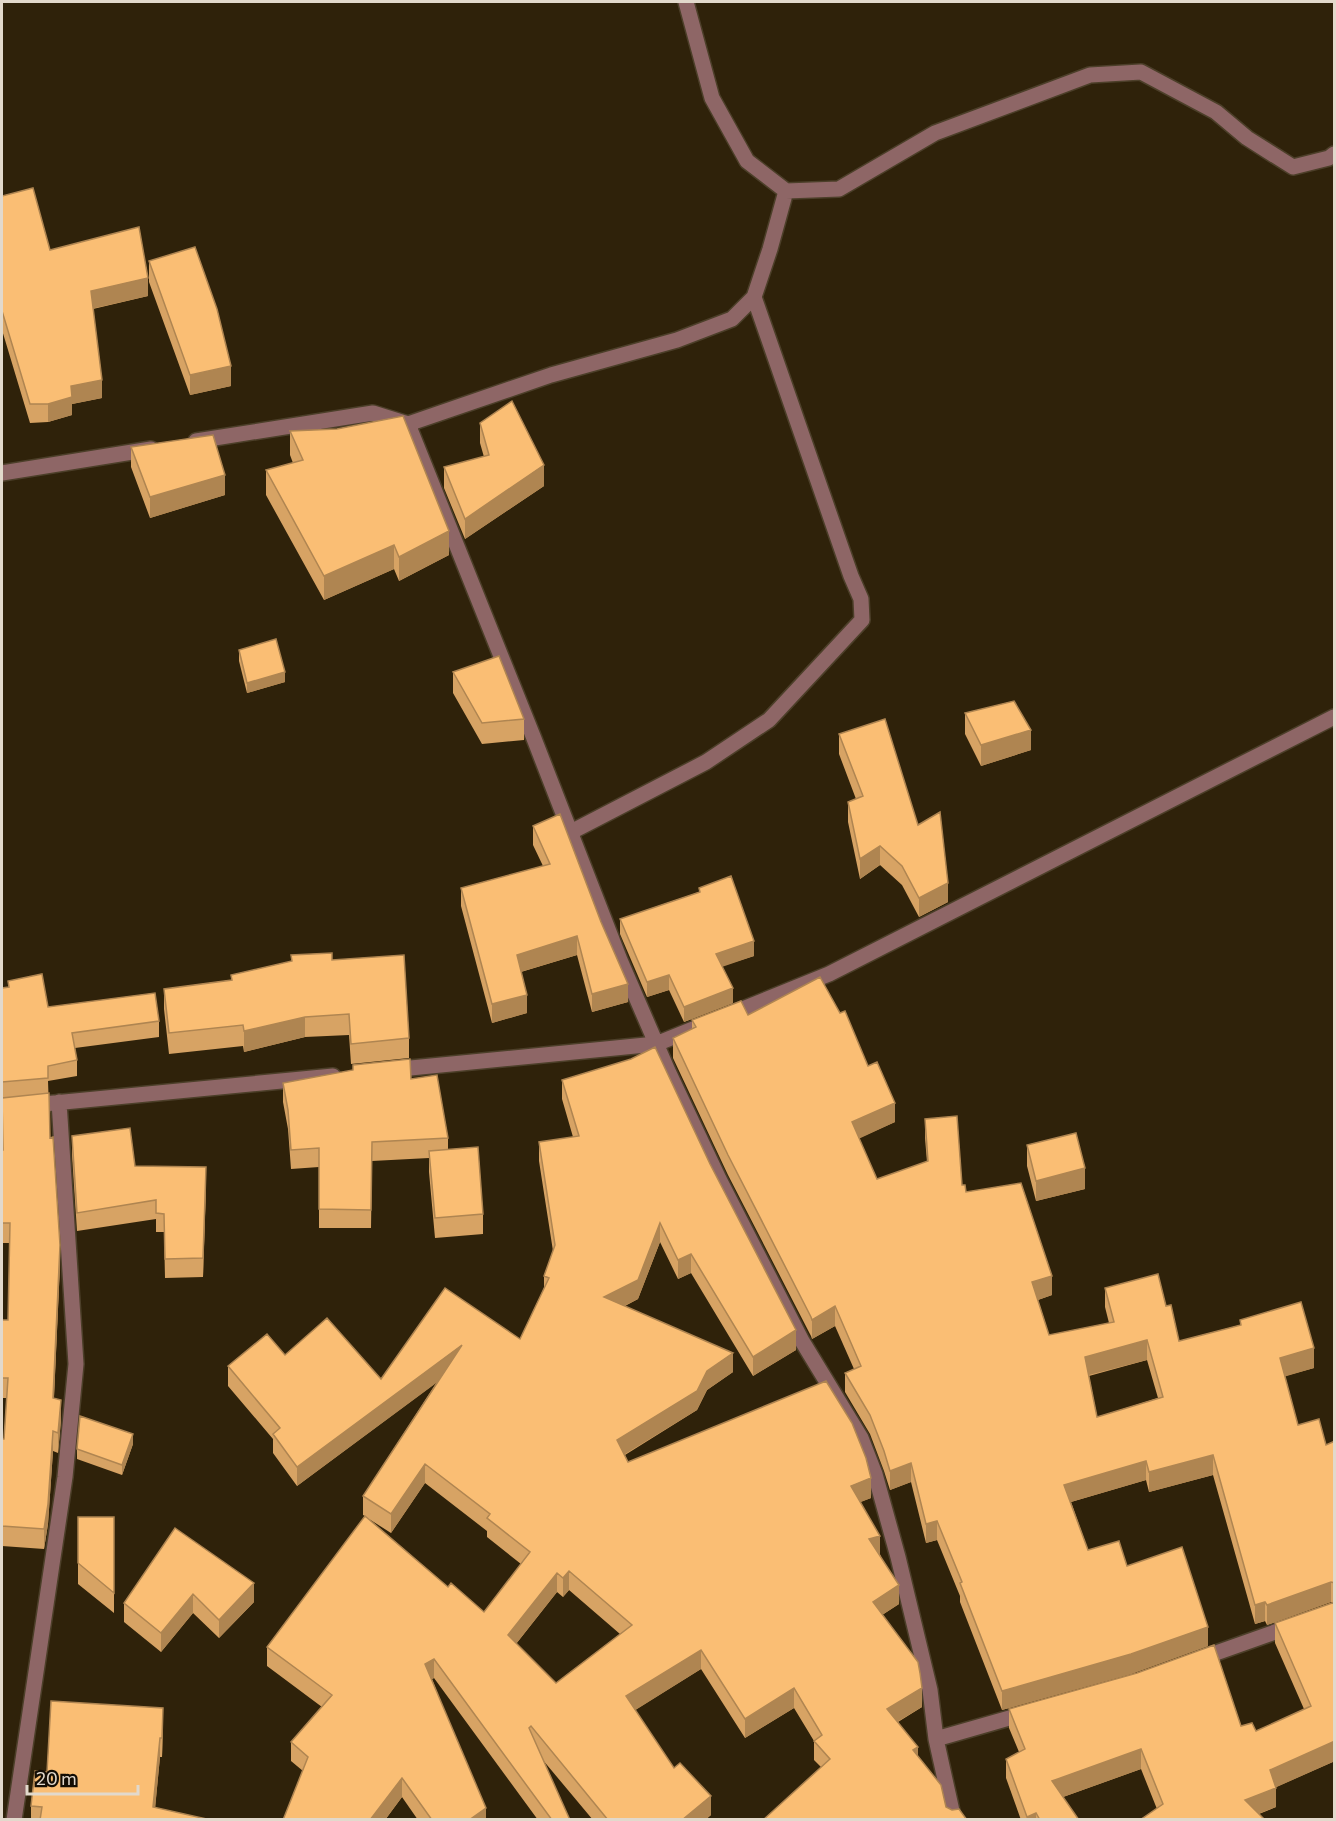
<svg xmlns="http://www.w3.org/2000/svg" width="1336" height="1821" viewBox="0 0 1336 1821" font-family="Commissioner,sans-serif">
<style>
.lines{fill:none;stroke-linecap:round;stroke-linejoin:round}
.minor-casing{stroke:#4c3f29;stroke-width:18}
.minor{stroke:#8e6666;stroke-width:15}
.wall{fill:#d7a364;fill-rule:evenodd}
.shaded-wall{fill:#af8551}
.building{fill:#fabe74;stroke:#af8551;stroke-width:1.5;fill-rule:evenodd}
</style>
<rect width="100%" height="100%" fill="#2f220a"/>
<g class="lines">
<g class="minor-casing">
<path id="minor" d="M686,2L712,98L747,161L786,191L839,189L935,133L1090,75L1141,72L1216,112L1247,138L1293,167L1329,158L1334,154
M408,424L551,375L677,340L732,319L754,297L770,249L786,191
M196,441L373,413L408,424L533,736L620,960L668,1071L719,1179L802,1341L861,1438L875,1474L898,1557L930,1690L936,1739L954,1820
M2,473L151,449
M571,832L706,762L769,720L862,620L861,599L851,576L754,297
M728,1015L829,974L1334,717
M390,1070L656,1044L703,1025
M2,1108L333,1076
M1199,1659L1292,1626
M936,1739L1027,1713
M14,1820L65,1477L76,1364L59,1102"/>
</g>
<use href="#minor" class="minor"/>
</g>
<path class="wall" d="M2,196L50,250L148,296L93,309L102,398L72,404V415L48,422L30,423L2,330Z
M149,261L231,386L190,395L149,282Z
M480,423L544,486L465,539L444,488V467L484,457L480,443Z
M290,431L449,555L399,581L394,569L324,600L266,495V470L293,463L290,455Z
M131,447L225,495L150,518L131,467Z
M239,650L285,682L247,693L239,661Z
M453,672L524,719V740L482,744L453,693Z
M965,713L1031,750L981,766L965,734Z
M839,734L918,825L948,902L919,917L902,885L880,865L860,879L848,822V802L856,799L839,754Z
M533,826L628,1002L592,1012L577,955L521,972L527,1013L492,1023L461,906V888L543,866L533,845Z
M699,888L754,956L722,966L733,1003L684,1022L669,990L647,997L620,934V919L699,892Z
M332,960L409,1038V1058L351,1064L349,1035L305,1037L244,1052L243,1046L169,1054L164,1009V989L231,980V975Z
M8,981L48,1007L159,1021V1037L75,1048L77,1060V1076L48,1081L50,1138L60,1265L54,1398L61,1420L58,1453L53,1451L48,1524L44,1549L2,1546V1439H4L7,1398H2V1320H8L10,1243H2V1150H3L2,988L8,987Z
M748,1015L868,1066L895,1122L859,1138L877,1179L927,1162L925,1138V1119L966,1192L1052,1295L1038,1300L1049,1335L1109,1323L1105,1307V1288L1166,1306L1179,1341L1240,1325V1320L1314,1368L1285,1376L1298,1425L1326,1445L1335,1441V1761L1276,1787V1807L1259,1814L1157,1809L1141,1769L1063,1797L1079,1820H1021L1006,1778V1759L1019,1752L1009,1728V1709L1241,1726L1256,1731L1304,1709L1275,1643V1623L1333,1602H1331L1267,1625L1265,1621L1255,1624L1213,1475L1149,1492L1146,1480L1071,1502L1088,1550L1127,1566L1208,1646L1131,1674L1002,1710L960,1602V1596L937,1540L926,1543L911,1482L890,1490L884,1471L870,1434L845,1392V1373L854,1369L835,1326L812,1339L811,1336L728,1175L673,1058V1038L692,1029V1020ZM1147,1360L1158,1398L1097,1417L1089,1376Z
M411,1079L448,1138V1150L483,1214V1234L435,1238L429,1172V1158L372,1161L371,1228H319V1167L291,1169L288,1129L283,1102V1083Z
M562,1080L796,1350L753,1376L691,1273L678,1279L660,1242L638,1299L625,1306L733,1372L707,1390L697,1410L625,1455L628,1462L871,1498L860,1502L899,1604L882,1615L922,1707L898,1722L946,1807L967,1820L821,1767L814,1760V1741L794,1708L745,1738L701,1669L635,1710L674,1768L711,1815L705,1820H593L542,1759L570,1820H538L434,1678L432,1679L486,1820H418L402,1797L385,1820H283L303,1771L291,1761V1742L322,1707L267,1666V1647L365,1516L363,1515V1496L437,1382L297,1486L273,1453V1439L228,1386V1366L285,1355L381,1379L520,1339L544,1288V1276L553,1251L539,1161V1142L573,1137L562,1099ZM425,1483L487,1531V1537L521,1564L484,1612L448,1587L369,1519L391,1533ZM569,1590L620,1634L556,1683L516,1644L557,1592L563,1597Z
M72,1136L135,1166L206,1186L203,1277L165,1278L164,1232H156V1219L77,1231L72,1155Z
M1027,1145L1085,1189L1036,1201L1027,1166Z
M133,1444L122,1475L77,1459V1449Z
M114,1517V1613L78,1584V1563Z
M175,1528L254,1602L219,1638L193,1613L161,1652L124,1622V1603Z
M163,1727L162,1757H160L155,1808L211,1820H31V1806L47,1772Z"/>
<path class="shaded-wall" d="M148,278V296L91,309V291Z
M231,366V386L190,395V375Z
M102,380V398L72,404V415L48,422V404L71,386Z
M544,465V486L465,539V519Z
M225,475V495L150,518V497Z
M449,531V555L399,581V557Z
M394,545V569L324,600V576Z
M285,672V682L247,693V683Z
M1031,730V750L981,766V745Z
M880,846V865L860,879V859Z
M948,883V902L919,917V898Z
M577,936V955L517,973V955Z
M754,941V956L716,969V954Z
M669,975V990L647,997V982Z
M628,984V1002L592,1012V994Z
M733,988V1003L684,1022V1007Z
M527,995V1013L492,1023V1004Z
M305,1017V1037L244,1052V1031Z
M895,1103V1122L852,1142V1122Z
M206,1167V1186L203,1277V1258Z
M1085,1168V1189L1036,1201V1181Z
M660,1223V1242L638,1299L604,1316V1297Z
M60,1245V1265L53,1418V1398Z
M691,1254V1273L678,1279V1260Z
M1052,1276V1295L1032,1302V1282Z
M835,1306V1326L812,1339V1320Z
M796,1330V1350L753,1376V1357Z
M1147,1340V1360L1085,1376V1357Z
M462,1345V1364L297,1486V1467Z
M1314,1348V1368L1280,1378V1358Z
M733,1353V1372L707,1390L697,1410L617,1459V1440L707,1371Z
M61,1400V1420L58,1453V1433Z
M53,1431V1451L48,1524L44,1549V1529Z
M133,1434V1444L122,1475V1465Z
M1213,1455V1475L1149,1492V1472Z
M1146,1461V1480L1064,1504V1485Z
M911,1463V1482L890,1490V1471Z
M425,1464V1483L391,1533V1514Z
M871,1478V1498L851,1506V1486Z
M937,1521V1540L926,1543V1524Z
M880,1536V1555L869,1539Z
M569,1571V1590L563,1597V1578Z
M557,1573V1592L508,1654V1635Z
M1331,1582V1602L1267,1625V1605Z
M254,1583V1602L219,1638V1620Z
M899,1585V1604L873,1621V1602Z
M193,1594V1613L161,1652V1633Z
M1265,1602V1621L1255,1624V1605Z
M1208,1627V1646L1131,1674L1002,1710V1691Z
M701,1650V1669L626,1716V1696Z
M434,1659V1678L425,1683V1664Z
M794,1688V1708L745,1738V1719Z
M922,1688V1707L887,1728V1709Z
M163,1708V1727L162,1757V1738Z
M160,1738V1757L154,1820L153,1807Z
M1335,1741V1761L1270,1790V1770Z
M918,1747V1766L913,1750Z
M1141,1749V1769L1052,1801V1781Z
M402,1778V1797L385,1820H370Z
M1276,1788V1807L1245,1819V1800Z
M711,1796V1815L705,1820H682Z
M486,1808V1820H469Z
M1036,1813V1820H1027V1817Z"/>
<path class="building" d="M33,188L50,250L139,227L148,278L91,291L102,380L71,386L72,397L48,404H30L2,311V196Z
M195,247L217,309L231,366L190,375L149,261Z
M512,401L544,465L465,519L444,467L489,455L480,423Z
M403,416L449,531L399,557L394,545L324,576L266,470L303,460L290,431L337,429Z
M213,435L225,475L150,497L131,447Z
M276,639L285,672L247,683L239,650Z
M499,656L524,719L482,723L453,672Z
M1014,701L1031,730L981,745L965,713Z
M885,719L918,825L940,812L948,883L919,898L902,866L880,846L860,859L848,802L863,796L839,734Z
M560,814L601,922L628,984L592,994L577,936L517,955L527,995L492,1004L461,888L550,864L533,826Z
M731,876L754,941L716,954L733,988L684,1007L669,975L647,982L620,919L700,892L699,888Z
M332,953V960L404,955L409,1038L351,1044L349,1014L305,1017L244,1031L243,1025L169,1033L164,989L232,980L231,975L292,961L291,955Z
M42,974L48,1007L155,993L159,1021L72,1033L77,1060L48,1066V1078L2,1082V988L9,987L8,981Z
M820,977L840,1013L845,1011L868,1066L877,1062L895,1103L852,1122L877,1179L928,1161L925,1119L957,1116L962,1185H965L966,1192L1021,1183L1052,1276L1032,1282L1049,1335L1114,1322L1105,1288L1158,1274L1166,1306L1171,1305L1179,1341L1241,1325L1240,1320L1301,1302L1314,1348L1280,1358L1298,1425L1319,1419L1326,1445L1335,1441V1583L1331,1582L1267,1605L1265,1602L1255,1605L1213,1455L1149,1472L1146,1461L1064,1485L1088,1550L1119,1541L1127,1566L1182,1547L1208,1627L1131,1654L1002,1691L960,1583L962,1582L937,1521L926,1524L911,1463L890,1471L884,1451L870,1415L845,1373L861,1366L835,1306L812,1320L811,1317L728,1155L673,1038L696,1027L692,1020L741,1001L748,1015ZM1147,1340L1163,1397L1097,1417L1085,1357Z
M655,1047L710,1164L796,1330L753,1357L691,1254L678,1260L660,1223L638,1280L604,1297L733,1353L707,1371L697,1391L617,1440L628,1462L826,1381L852,1423L866,1458L871,1478L851,1486L880,1536L869,1539L899,1585L873,1602L918,1662L920,1673L922,1688L887,1709L918,1747L913,1750L941,1785L946,1807L952,1810L959,1809L967,1820H763L830,1759L814,1741L822,1735L794,1688L745,1719L701,1650L626,1696L674,1768L680,1763L711,1796L682,1820H608L531,1726L529,1728L570,1820H552L434,1659L425,1664L486,1808L469,1820H432L402,1778L370,1820H283L308,1757L291,1742L332,1695L267,1647L365,1516L448,1587L451,1583L484,1612L530,1552L487,1518L490,1514L425,1464L391,1514L363,1496L462,1345L297,1467L273,1434L280,1428L228,1366L267,1334L285,1355L327,1318L381,1379L445,1288L520,1339L549,1278L544,1276L555,1245L539,1142L579,1136L562,1080L631,1059ZM569,1571L632,1625L556,1683L508,1635L557,1573L563,1578Z
M410,1059L411,1079L437,1075L448,1138L372,1142L371,1210L319,1209V1148L291,1150L288,1110L283,1083L353,1070V1065Z
M49,1093L50,1138L53,1137L60,1245L53,1398L61,1400L58,1433L53,1431L48,1504L44,1529L2,1526V1439H4L8,1378H2V1320H8L10,1223H2V1150H3L2,1098Z
M130,1128L135,1166L206,1167L203,1258L165,1259L164,1214L156,1213V1200L77,1213L72,1136Z
M1076,1133L1085,1168L1036,1181L1027,1145Z
M478,1147L483,1214L435,1218L429,1151Z
M80,1416L133,1434L122,1465L77,1449Z
M78,1517H114V1593L78,1563Z
M175,1528L254,1583L219,1620L193,1594L161,1633L124,1603Z
M1335,1602V1741L1270,1770L1276,1788L1245,1800L1265,1820H1140L1163,1804L1141,1749L1052,1781L1079,1820H1040L1036,1813L1027,1817L1006,1759L1025,1749L1009,1709L1137,1673L1214,1645L1241,1726L1252,1723L1256,1731L1311,1706L1275,1623Z
M51,1701L163,1708L162,1738H160L153,1807L211,1820H40L42,1807L31,1806L35,1771L47,1772Z"/>
<rect width="1336" height="1821" fill="none" stroke="#e2d9cc" stroke-width="6"/>
<path d="M27 1785v9h111v-9" fill="none" stroke="#e2d9cc" stroke-width="3"/>
<text x="36" y="1785" font-size="18" fill="#e2d9cc" stroke="#130d04" stroke-width="4.5" paint-order="stroke">20 m</text>
</svg>
